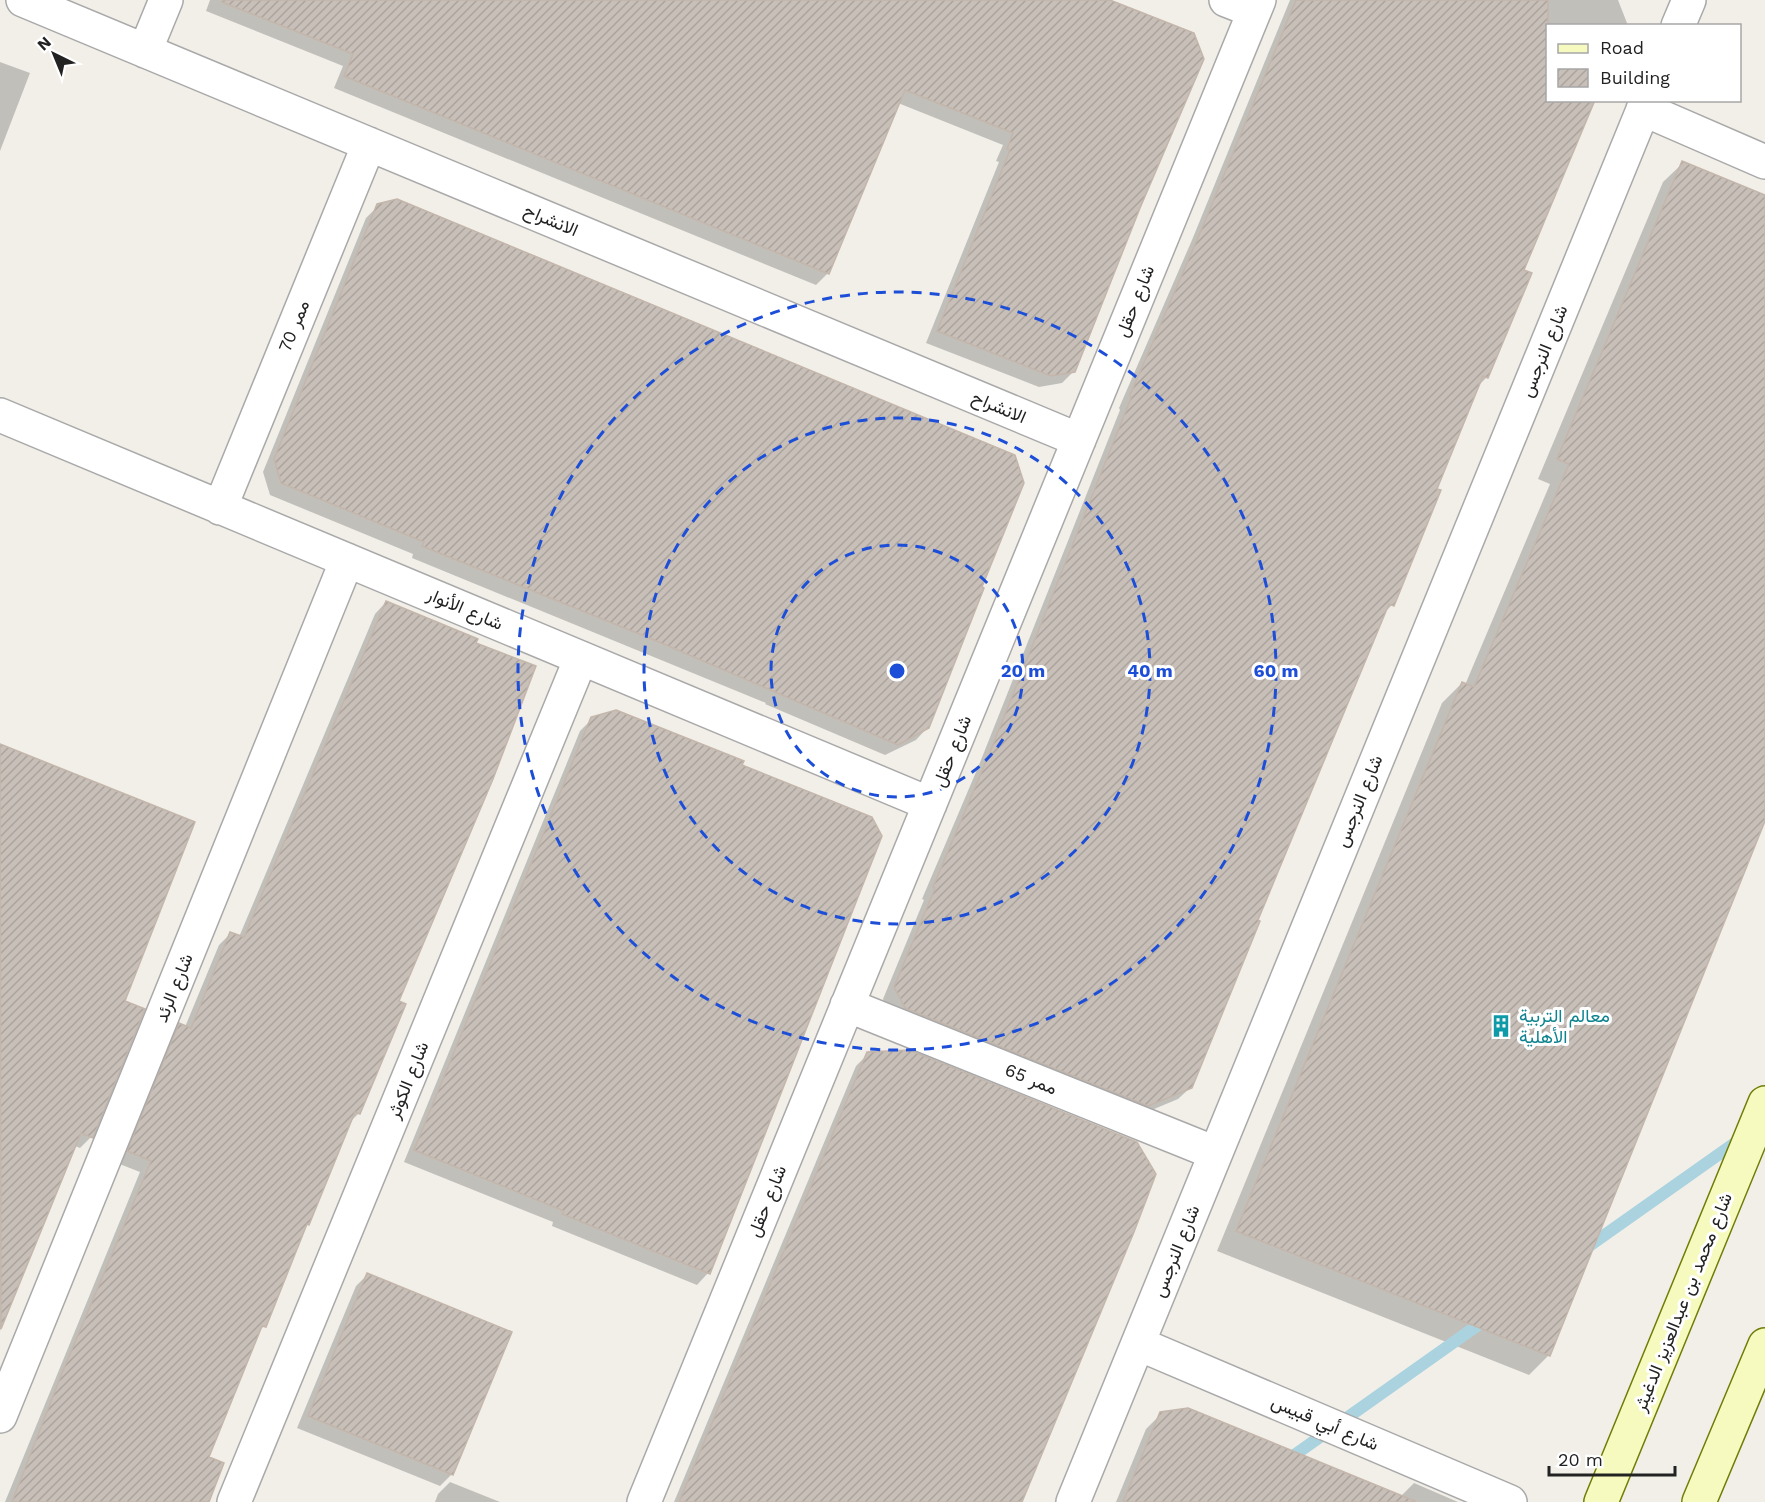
<svg xmlns="http://www.w3.org/2000/svg" width="1765" height="1502" viewBox="0 0 1765 1502" font-family="'Work Sans',Vazirmatn,sans-serif">
<style>
.shadow{fill:#0003}
.lines{fill:none;stroke-linecap:round;stroke-linejoin:round}
.stream{stroke:#aad3df;stroke-width:12}
.building{fill:url(#building-hatch);stroke:#c4b6ab;stroke-width:1.5}
.street-casing{stroke:#a9a9a9;stroke-width:36}
.secondary-casing{stroke:#707d05;stroke-width:36}
.street{stroke:#fff;stroke-width:33}
.secondary{stroke:#f7fabf;stroke-width:33}
.ring{fill:none;stroke:#1d4ed8;stroke-width:3;stroke-dasharray:10 8}
.labels{text-anchor:middle;stroke-width:6;stroke-linejoin:round;paint-order:stroke}
.street-label{font-size:18px;fill:#222;stroke:#fff}
.culture-label{font-size:18px;fill:#0d838f;stroke:#fff;text-anchor:start}
.centre{fill:#1d4ed8;stroke:#fff;stroke-width:3}
.ring-label{font-size:18px;text-anchor:middle;font-weight:bold;fill:#1d4ed8;stroke:#fff;stroke-width:6;stroke-linejoin:round;paint-order:stroke}
</style>
<defs>
<pattern id="building-hatch" width="6" height="6" patternUnits="userSpaceOnUse" patternTransform="scale(1.5)"><rect width="6" height="6" fill="#c7bfb8"/><path d="M-1 1l2-2M0 6l6-6M5 7l2-2" fill="none" stroke="#aba49e"/></pattern>
</defs>
<rect width="100%" height="100%" fill="#f2efe9"/>
<path class="shadow" d="M210,0H1106L1139,207L1074,371L1062,383L1039,387L926,343L999,162L996,161L1003,145L898,103L828,273L816,285L334,88L343,66L206,11Z
M1290,0H1618L1627,23L1626,26H1548L1522,271L1487,377L1476,388L1435,489L1392,605L1383,614L1256,921L1191,1087L1178,1099L1135,1117L893,1019L883,999L924,900L922,899L979,765L1120,410L1119,408L1192,240Z
M0,62L30,73L0,151Z
M1683,163L1765,197V817L1549,1355L1529,1375L1217,1251L1442,703L1462,683L1465,685L1550,484L1538,479L1663,182Z
M378,206L928,727L916,740L885,755L765,704L766,703L412,558L413,554L270,495L263,472L366,218Z
M386,602L397,1002L359,1113L349,1123L308,1224L303,1229L264,1326L258,1332L207,1458V1502H5L140,1172L117,1163L168,1037L180,1025L185,1027L219,945L231,933L239,937L375,614Z
M592,719L708,1273L697,1285L552,1226L553,1222L404,1162L580,731Z
M0,746L194,823L123,1002L91,1137L80,1148L75,1146L0,1331Z
M868,1054L1020,1502H674L856,1066Z
M367,1275L452,1474L440,1486L297,1428L356,1286Z
M1161,1414L1400,1497L1414,1483L1458,1502H1116L1146,1429Z
M450,1482L500,1502H435L438,1494Z"/>
<g class="lines">
<path class="stream" d="M1582,1251L1742,1138
M1286,1461L1488,1318"/>
</g>
<path class="building" d="M223,0H1110L1194,33L1204,59L1140,208L1075,372L1051,376L937,331L1010,150L1007,149L1013,133L905,90L829,274L344,76L353,54L222,2Z
M1296,0H1548V100H1595L1524,270L1532,273L1488,378L1483,376L1437,489L1441,490L1394,606L1389,604L1258,920L1260,921L1192,1088L1148,1106L905,1008L894,987L935,888L933,887L990,752L1131,398L1130,395L1203,226Z
M1682,161L1765,195V821L1550,1356L1236,1231L1462,682L1474,687L1569,464L1557,459Z
M397,199L1015,455L1024,483L982,587L984,588L929,728L898,745L659,642L422,546L424,542L281,483L274,459L377,204Z
M386,601L478,639L476,643L536,666L493,779L399,1001L406,1004L360,1114L355,1112L309,1225L307,1224L266,1327L262,1326L209,1457L224,1463L209,1502H12L60,1378L151,1161L127,1151L179,1023L191,1028L230,932L244,937Z
M616,710L744,761L742,765L872,817L882,836L710,1274L562,1214L564,1211L414,1150L591,717Z
M0,744L195,822L125,1001L145,1009L93,1138L81,1133L1,1329Z
M909,1050L1137,1142L1156,1174L1134,1232L1022,1502H679L867,1052Z
M367,1273L512,1332L453,1475L308,1416Z
M1188,1408L1415,1501L1414,1502H1123L1160,1412Z"/>
<g class="lines">
<g class="street-casing">
<path id="street" d="M23,0L1079,440
M1226,0L1254,11
M1678,26L1689,0
M145,51L166,0
M1643,109L1765,162
M0,415L930,804
M220,508L369,144
M847,1005L1215,1153
M1139,1344L1510,1502
M0,1416L347,560
M234,1502L581,658
M644,1502L1259,0
M1073,1502L1647,100"/>
</g>
<g class="secondary-casing">
<path id="secondary" d="M1601,1502L1765,1103
M1699,1502L1765,1345"/>
</g>
<use href="#street" class="street"/>
<use href="#secondary" class="secondary"/>
</g>
<g class="ring">
<circle cx="897" cy="671" r="126"/>
<circle cx="897" cy="671" r="253"/>
<circle cx="897" cy="671" r="379"/>
</g>
<defs>
<g id="building-bare" transform="scale(1.8)"><path d="M-4-6H4V6H1V3H-1V6H-4ZM-2.5-4.3h1.7v1.8h-1.7ZM.8-4.3h1.7v1.8H.8ZM-2.5-1h1.7V.8h-1.7ZM.8-1h1.7V.8H.8Z" fill="#0f9aa8" stroke="#fff" stroke-width="2.5" paint-order="stroke"/></g>
</defs>
<g fill-rule="evenodd">
<use href="#building-bare" x="1501" y="1026"/>
</g>
<g class="labels">
<g class="street-label">
<text transform="translate(551 220) rotate(23)" y="6">الانشراح</text>
<text transform="translate(1135 301) rotate(-68)" y="6">شارع حقل</text>
<text transform="translate(294 326) rotate(-68)" y="6">ممر 70</text>
<text transform="translate(1544 351) rotate(-68)" y="6">شارع النرجس</text>
<text transform="translate(999 407) rotate(23)" y="6">الانشراح</text>
<text transform="translate(465 609) rotate(23)" y="6">شارع الأنوار</text>
<text transform="translate(952 751) rotate(-68)" y="6">شارع حقل</text>
<text transform="translate(1359 801) rotate(-68)" y="6">شارع النرجس</text>
<text transform="translate(174 988) rotate(-68)" y="6">شارع الرئد</text>
<text transform="translate(1031 1079) rotate(22)" y="6">ممر 65</text>
<text transform="translate(408 1080) rotate(-68)" y="6">شارع الكوثر</text>
<text transform="translate(767 1201) rotate(-68)" y="6">شارع حقل</text>
<text transform="translate(1176 1251) rotate(-68)" y="6">شارع النرجس</text>
<text transform="translate(1683 1302) rotate(-68)" y="6">شارع محمد بن عبدالعزيز الدغيثر</text>
<text transform="translate(1325 1423) rotate(23)" y="6">شارع أبي قبيس</text>
</g>
<g class="culture-label">
<text x="1519" y="1022">معالم التربية<tspan x="1519" dy="21">الأهلية</tspan></text>
</g>
</g>
<circle cx="897" cy="671" r="9" class="centre"/>
<g class="ring-label">
<text x="1023" y="677">20 m</text>
<text x="1150" y="677">40 m</text>
<text x="1276" y="677">60 m</text>
</g>
<rect x="1546" y="24" width="195" height="78" fill="#ffffff" stroke="#a7a7a7" stroke-width="1.5"/>
<rect x="1558" y="44" width="30" height="9" fill="#f7fabf" stroke="#a7a7a7" stroke-width="1.5"/>
<text x="1600" y="54" font-size="18" fill="#222222">Road</text>
<rect x="1558" y="69" width="30" height="18" fill="url(#building-hatch)" stroke="#a7a7a7" stroke-width="1.5"/>
<text x="1600" y="84" font-size="18" fill="#222222">Building</text>
<g transform="translate(54 54) rotate(317)" stroke="#ffffff" stroke-width="4.5" paint-order="stroke">
<path d="M0-4.5L10 22L0 15L-10 22Z" fill="#222222"/>
<text y="-9" font-size="16" font-weight="bold" text-anchor="middle" fill="#222222">N</text>
</g>
<path d="M1549 1466v9h126v-9" fill="none" stroke="#222222" stroke-width="3"/>
<text x="1558" y="1466" font-size="18" fill="#222222" stroke="#ffffff" stroke-width="4.5" paint-order="stroke">20 m</text>
</svg>
